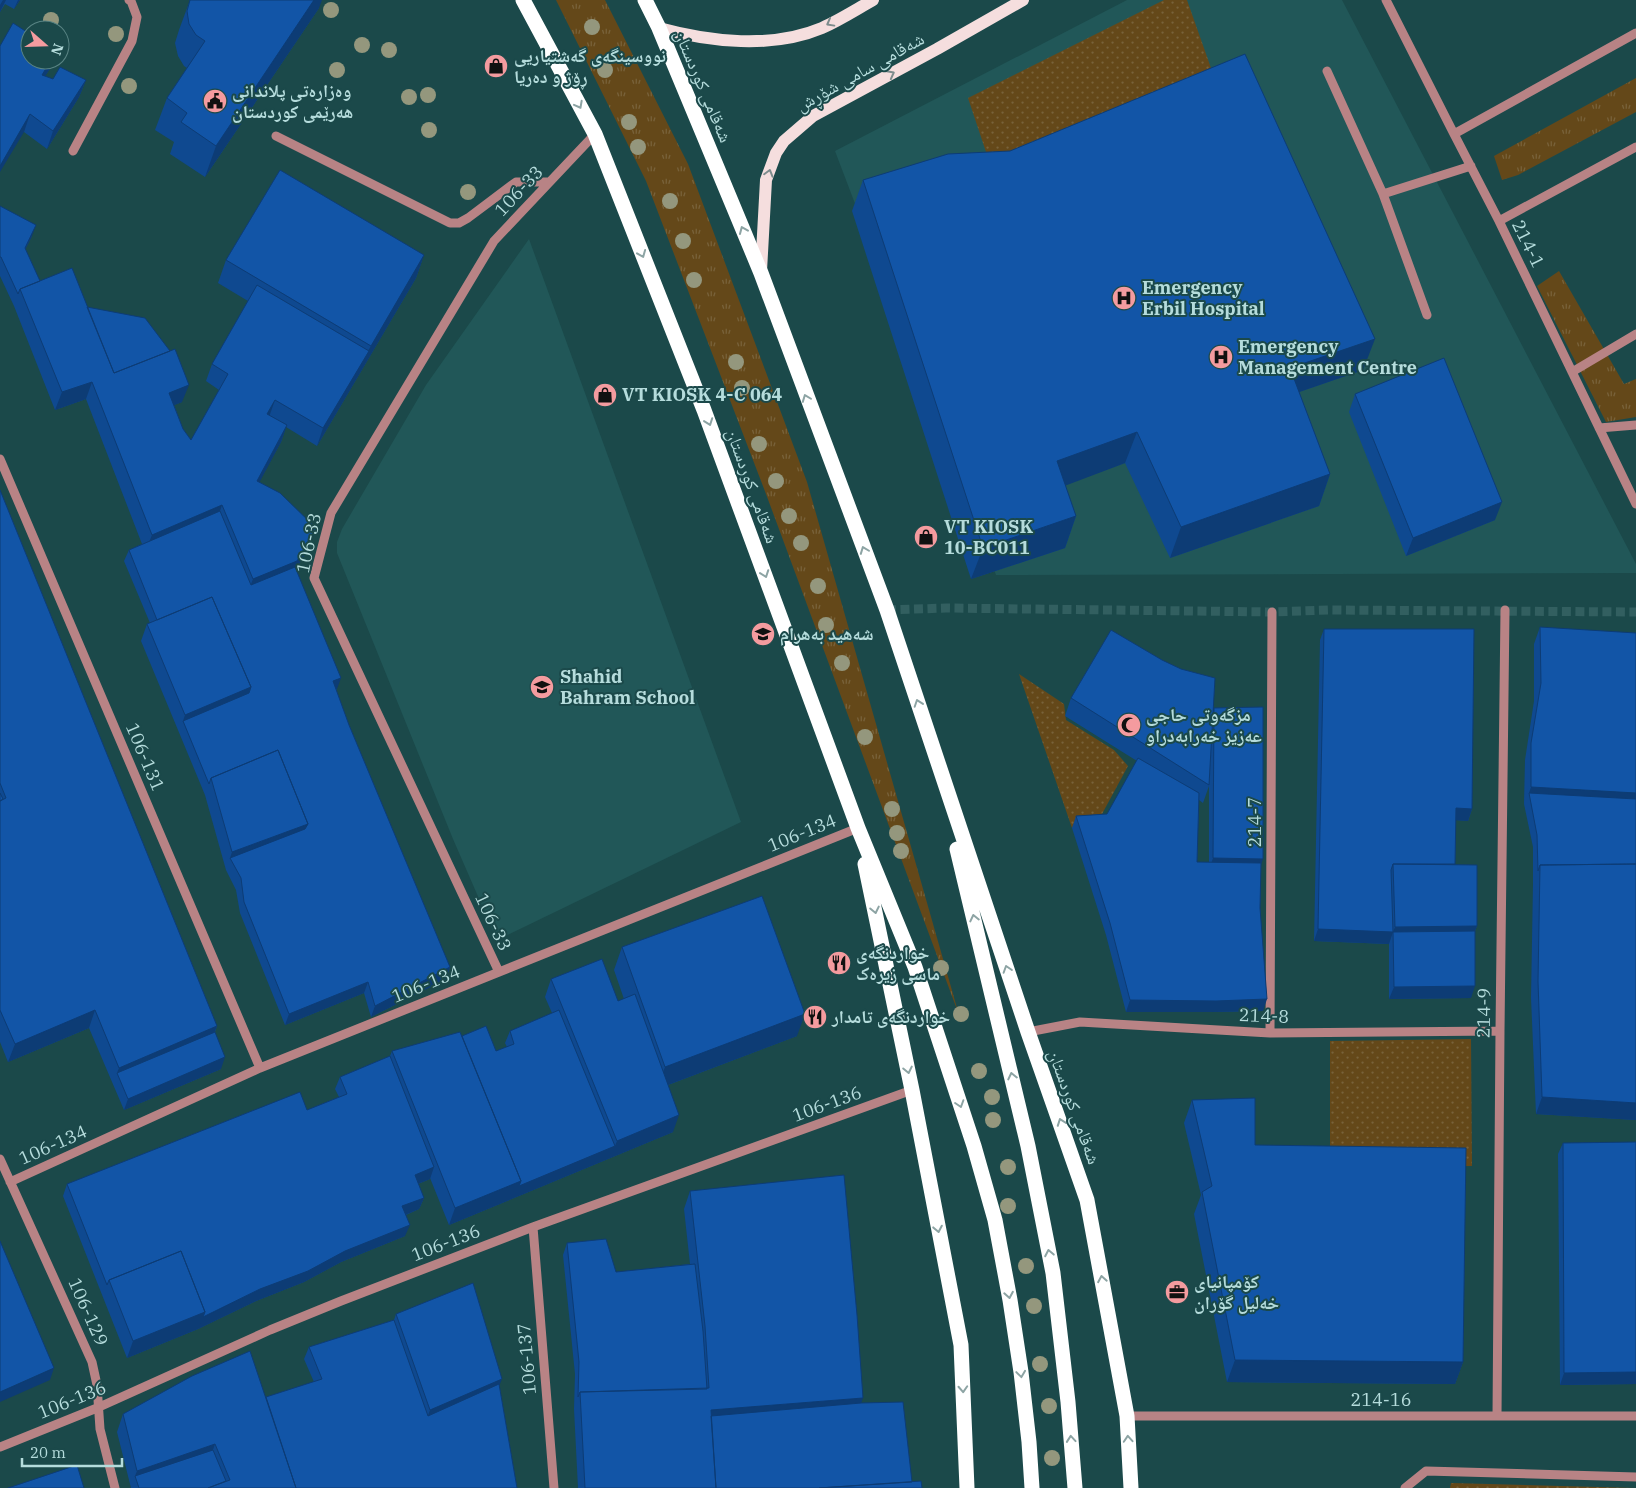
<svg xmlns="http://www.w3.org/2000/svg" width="1636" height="1488" viewBox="0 0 1636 1488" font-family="'IBM Plex Serif','Noto Naskh Arabic',serif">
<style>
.built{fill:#215758}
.grass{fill:url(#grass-tufts)}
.park{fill:url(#park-dots)}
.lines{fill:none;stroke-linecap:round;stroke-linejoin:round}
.minor-tunnel{stroke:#325f60;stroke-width:9;stroke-dasharray:9 4.5;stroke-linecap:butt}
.minor{stroke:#b88385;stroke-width:9}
.major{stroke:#f5dede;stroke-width:12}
.highway{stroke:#fff;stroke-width:15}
.tree{fill:#94977d}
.wall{fill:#0f4990;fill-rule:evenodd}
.shaded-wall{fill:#0d3c75}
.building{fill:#1255a7;stroke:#0d3c75}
.oneway{stroke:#7d8c8d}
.oneway2{stroke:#8da4a4}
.labels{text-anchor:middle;stroke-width:4;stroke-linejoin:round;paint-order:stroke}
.poi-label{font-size:18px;font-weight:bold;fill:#b5dcdc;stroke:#1b494a;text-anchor:start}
.street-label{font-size:18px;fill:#b5dcdc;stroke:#1b494a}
</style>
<defs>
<pattern id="grass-tufts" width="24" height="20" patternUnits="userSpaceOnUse" patternTransform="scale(1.25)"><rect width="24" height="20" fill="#644819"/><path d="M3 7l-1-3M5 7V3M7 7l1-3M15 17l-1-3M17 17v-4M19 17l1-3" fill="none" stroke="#78623a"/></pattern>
<pattern id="park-dots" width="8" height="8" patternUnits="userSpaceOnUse" patternTransform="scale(1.25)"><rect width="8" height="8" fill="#644819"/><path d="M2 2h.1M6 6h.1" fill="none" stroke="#78623a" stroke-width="1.8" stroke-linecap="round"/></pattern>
</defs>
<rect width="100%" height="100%" fill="#1b494a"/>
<path class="built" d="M1127,0H1342L1636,564V573L996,575L835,151Z
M529,239L741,822L497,940L453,839L337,553V542L342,529L426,385Z"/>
<path class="grass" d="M556,0H605L688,164L807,482L959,1015L766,494L646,181Z
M1636,78V112L1518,175L1502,180L1494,156Z
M1559,271L1624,384L1636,379V417L1606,422L1537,286Z"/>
<path class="park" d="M1164,0H1187L1217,85L992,170L968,98Z
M1019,674L1064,704L1066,720L1114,750L1128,766L1102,814L1072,828Z
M1471,1039L1472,1166L1330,1167V1041Z
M1451,1483L1636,1488H1450Z"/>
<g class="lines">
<path class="minor-tunnel" d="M887,610L946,608L1272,612L1329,610L1636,612"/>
<path class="minor" d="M1386,0L1454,134L1499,221L1636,504
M1327,71L1383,194L1427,315
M1454,134L1636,33
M276,136L450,223H459L468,218L516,182H549
M73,151L132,41L137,17L131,1L129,0
M1383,194L1471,166
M1499,221L1636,147
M1572,372L1636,334
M1599,428L1636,425
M0,459L260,1068
M499,972L314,578L331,513L494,241L595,134
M1028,1032L1080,1022L1270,1033L1500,1031
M1270,1033L1272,612
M0,1159L92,1362L97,1385L100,1429L115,1488
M10,1182L260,1068L858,828
M533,1227L554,1488
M1127,1416H1636
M1497,1416L1500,1031L1505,610
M0,1447L97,1408L270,1330L341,1301L533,1227L912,1090
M1405,1488L1426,1471L1636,1477"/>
<path class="major" d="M659,28C710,42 772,49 822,28C840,20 857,9 873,0
M761,271L766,180L776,153L784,141L813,116L937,49L1023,0"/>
<path class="highway" d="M523,0L595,134L704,410L858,828L915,967L974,1146L995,1220L1010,1300L1021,1372L1029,1442L1032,1488
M645,0L659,28L761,273L887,610L1028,1032L1087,1200L1127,1416L1131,1488
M957,849L1028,1146L1053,1273L1068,1402L1075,1488
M865,864L912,1090L961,1345L967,1488"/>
</g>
<g class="tree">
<circle cx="331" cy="10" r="8"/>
<circle cx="51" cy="20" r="8"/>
<circle cx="592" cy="27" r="8"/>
<circle cx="116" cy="34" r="8"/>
<circle cx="362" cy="45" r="8"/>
<circle cx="389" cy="50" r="8"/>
<circle cx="337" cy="70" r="8"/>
<circle cx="605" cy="70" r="8"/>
<circle cx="129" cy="86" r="8"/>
<circle cx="428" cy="95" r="8"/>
<circle cx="409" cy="97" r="8"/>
<circle cx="629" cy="122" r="8"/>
<circle cx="429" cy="130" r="8"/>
<circle cx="638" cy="147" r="8"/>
<circle cx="468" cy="192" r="8"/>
<circle cx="670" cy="201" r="8"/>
<circle cx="683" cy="241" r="8"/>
<circle cx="694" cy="280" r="8"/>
<circle cx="736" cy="362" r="8"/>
<circle cx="742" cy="388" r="8"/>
<circle cx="759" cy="444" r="8"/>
<circle cx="776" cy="481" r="8"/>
<circle cx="789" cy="516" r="8"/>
<circle cx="801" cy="543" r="8"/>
<circle cx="818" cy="586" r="8"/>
<circle cx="826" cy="625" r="8"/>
<circle cx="842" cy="663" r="8"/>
<circle cx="865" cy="737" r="8"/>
<circle cx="892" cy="809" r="8"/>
<circle cx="897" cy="833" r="8"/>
<circle cx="901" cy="851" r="8"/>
<circle cx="941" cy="968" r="8"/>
<circle cx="961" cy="1014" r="8"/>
<circle cx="979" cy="1071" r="8"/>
<circle cx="992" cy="1097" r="8"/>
<circle cx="993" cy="1120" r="8"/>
<circle cx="1008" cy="1167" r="8"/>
<circle cx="1008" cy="1206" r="8"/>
<circle cx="1026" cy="1266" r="8"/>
<circle cx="1034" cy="1306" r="8"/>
<circle cx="1040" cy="1364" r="8"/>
<circle cx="1049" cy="1406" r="8"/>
<circle cx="1052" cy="1458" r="8"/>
</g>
<path class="wall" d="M0,0H20L14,9L5,4L0,12Z
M190,0L319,8L205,177L170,154L174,142L155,130L167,98L187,68L184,66L178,56L175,43L179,30Z
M30,60H53L51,67L45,76L53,79L86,80L79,97L47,149L24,132Z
M863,180L1363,370L1299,392L1330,474L1319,506L1170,558L1125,463L1065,485L1076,516L1065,548L971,579L852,211Z
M0,206L32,236L25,250L40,281L87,307L182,402L174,405L183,429L191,440L219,390L206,381L212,364L248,301L218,283L226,260L424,255L416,278L317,446L286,427L281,442L259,482L316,528L310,545L296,569L337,689L336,690L349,725L450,967L446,979L371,1017L364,993L285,1025L240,913L236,890L226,870L205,795L141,641L147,624L150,623L124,561L129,550L142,544L86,399L55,410L14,306L0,276Z
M1355,394L1495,520L1406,556L1349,412Z
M0,490L217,1026L215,1032L221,1069L124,1110L89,1028L8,1062L0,1042Z
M1540,627L1636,1120L1536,1114L1531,998L1533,883V847L1524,804L1525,760L1534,701V644Z
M1324,629L1472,809L1468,821L1456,820L1455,864L1477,926L1475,931L1471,998L1389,999V944L1314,941L1320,640Z
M1162,660L1213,710L1214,708L1261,863L1260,908L1263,1011L1212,1012H1126L1106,935L1072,828L1076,816L1107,814L1137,761L1065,716L1071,698ZM1209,786V862H1197L1199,800L1203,803Z
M622,947L797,1036L668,1085L673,1132L449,1225L430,1178V1179L418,1184L424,1198L419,1209L406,1215L405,1236L341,1262L304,1282L256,1301L198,1329L127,1358L63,1196L67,1184L307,1110L339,1097L335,1089L340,1077L390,1056L392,1051L462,1036L496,1051L507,1047L505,1043L510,1031L552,1013L545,997L551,979L618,1001L624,999L614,970Z
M1192,1100L1255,1145L1463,1362L1455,1384L1227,1382L1194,1214L1201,1195L1184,1123Z
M1563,1143L1636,1384L1560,1385L1558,1154Z
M690,1191L861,1403L912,1482L922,1488H578L574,1409L575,1374L563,1255L567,1243L616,1272L690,1264L684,1209Z
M396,1314L499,1384L517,1488H131L117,1432L123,1414L266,1397L314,1382L304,1359L309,1347L394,1320Z"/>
<path class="shaded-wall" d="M3,0H6L0,12V5Z
M18,0H20L14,9Z
M314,0H322L319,8L205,177L216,146Z
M51,60H53L51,67L35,92L42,75Z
M86,80L79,97L47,149L53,131Z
M30,114L24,132L0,172V166Z
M36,225L32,236L20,259L25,248Z
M424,255L416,278L317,446L323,428Z
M1375,339L1363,370L1279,399L1290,368Z
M92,382L86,399L55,410L62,392Z
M189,385L182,402L162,410L169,393Z
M275,400L269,417L267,414Z
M287,425L281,442L251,498L257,481Z
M1137,432L1125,463L1046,493L1057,461Z
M1330,474L1319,506L1170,558L1181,527Z
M1502,502L1495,520L1406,556L1413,538Z
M222,505L216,523L145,552L152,535Z
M1076,516L1065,548L971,579L983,548Z
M316,528L310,545L291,578L246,597L253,579Z
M341,678L337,689L329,693L333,681Z
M251,687L245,705L183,721L185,715Z
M1531,787L1636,793V805L1529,793Z
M1456,808L1472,809L1468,821L1452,820Z
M308,824L301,841L230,858L226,870L232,852Z
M1213,858L1263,859L1259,871L1209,870Z
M1477,926L1470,943L1393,932L1395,927Z
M1318,929L1393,932L1389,944L1314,941Z
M450,967L446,979L371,1017L375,1006Z
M368,982L364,993L285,1025L289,1014Z
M1475,986L1471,998L1389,999L1394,987Z
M1267,999L1263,1011L1212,1012H1126L1130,1000Z
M95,1010L89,1028L8,1062L15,1044Z
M805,1014L797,1036L657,1089L665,1067Z
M217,1026L210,1044L117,1073L119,1068Z
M225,1057L221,1069L124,1110L128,1099Z
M1542,1097L1636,1103V1120L1536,1114Z
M679,1115L673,1132L449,1225L455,1208L521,1181L615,1146L617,1141Z
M434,1167L430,1179L410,1187L415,1175Z
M424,1198L419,1209L398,1218L402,1206Z
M410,1225L405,1236L341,1262L304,1282L256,1301L198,1329L203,1317L260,1289L345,1251Z
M205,1312L198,1329L127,1358L133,1341Z
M1235,1360L1463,1362L1455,1384L1227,1382Z
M54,1368L50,1380L0,1402V1392Z
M1636,1372V1384L1560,1385L1564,1373Z
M502,1379L495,1396L424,1427L430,1410Z
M863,1398L857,1415L710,1427L711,1410Z
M215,1444L209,1461L135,1476L137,1471Z"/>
<path class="building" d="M190,0H314L216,146L181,122L187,113L167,98L205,41L196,35L189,24L187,11Z
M13,23L30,34V60H51L42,75L53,79L60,67L86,80L53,131L30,114L0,166V46Z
M1245,54L1375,339L1290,368L1330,474L1181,527L1137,432L1057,461L1076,516L983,548L863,180L948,154L1010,151Z
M280,170L424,255L371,346L226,260Z
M0,206L36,225L25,248L40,281L20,289L18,294L1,257H0Z
M72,268L114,373L175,349L189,385L169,393L183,429L191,440L228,374L212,364L257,285L369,351L323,428L275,400L267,414L287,425L257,481L280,493L316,528L297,561L253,579L222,505L152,535L92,382L62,392L20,289Z
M87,307L145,318L170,351L114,373Z
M1444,358L1502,502L1413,538L1355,394Z
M0,490L217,1026L119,1068L95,1010L15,1044L0,1010V801L6,798L0,783Z
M220,511L251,585L295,567L341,678L333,681L349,725L450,967L375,1006L368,982L289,1014L244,902L241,878L230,858L305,829L308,824L278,750L211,778L209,784L183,721L249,693L251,687L212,597L157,620L129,550Z
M212,597L251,687L185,715L147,624Z
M1540,627L1636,633V793L1531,787V743L1541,683Z
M1324,629H1474L1472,809L1456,808L1455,864H1393L1391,870L1393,932L1318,929Z
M1111,630L1162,660L1181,669L1215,678L1209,785L1071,698Z
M1263,707V859L1213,858L1214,708Z
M278,750L308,824L232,852L211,778Z
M1138,758L1199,793L1197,862L1261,863L1260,908L1267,999L1216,1001L1130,1000L1110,923L1076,816L1107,814Z
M0,793L3,799L0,801Z
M1529,793L1636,799V864L1540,865L1538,871L1537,835Z
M1393,864L1477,865V926L1395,927Z
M1636,864V1103L1542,1097L1538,981L1540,865Z
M762,896L805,1014L665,1067L622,947Z
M1475,931V986L1394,987L1393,932Z
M602,959L618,1001L635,994L679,1115L617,1141L551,979Z
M559,1010L615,1146L519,1186L521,1181L462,1036L486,1026L496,1051L514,1044L510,1031Z
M215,1032L225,1057L128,1099L117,1073Z
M460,1032L521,1181L455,1208L392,1051Z
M390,1056L434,1167L415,1175L424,1198L402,1206L410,1225L345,1251L308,1271L260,1289L203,1317L205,1312L181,1251L109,1280L107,1285L67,1184L300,1092L307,1110L347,1094L340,1077Z
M1255,1098V1145L1466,1148L1463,1362L1235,1360L1202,1192L1212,1186L1192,1100Z
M1636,1142V1372L1564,1373L1563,1143Z
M844,1175L857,1315L863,1398L711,1410L716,1488H585L580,1392L709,1388L705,1326L690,1191Z
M606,1239L616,1272L695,1264L703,1331L707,1389L580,1392L578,1397L579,1362L567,1243Z
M0,1241L54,1368L0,1392Z
M181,1251L205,1312L133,1341L109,1280Z
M473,1283L502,1379L430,1410L396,1314Z
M394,1320L428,1416L499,1384L517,1488H296L266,1397L322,1379L309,1347Z
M250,1351L296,1488H208L230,1480L215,1444L137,1471L123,1414L192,1376Z
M903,1402L912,1482L819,1488H716L711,1416L861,1403Z
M213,1450L226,1481L208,1488H139L135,1476Z
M77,1465L84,1488H8Z
M921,1481L922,1488H819Z"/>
<defs><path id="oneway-chevron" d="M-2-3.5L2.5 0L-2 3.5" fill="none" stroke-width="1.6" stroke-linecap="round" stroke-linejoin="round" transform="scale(1.25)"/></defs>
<g class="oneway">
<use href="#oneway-chevron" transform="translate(830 23) rotate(151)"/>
<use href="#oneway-chevron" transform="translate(891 74) rotate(-28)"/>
<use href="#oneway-chevron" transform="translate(769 173) rotate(-74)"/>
</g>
<g class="oneway2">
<use href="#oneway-chevron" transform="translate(579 105) rotate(62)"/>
<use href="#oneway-chevron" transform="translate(743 230) rotate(-113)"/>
<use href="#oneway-chevron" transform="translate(642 254) rotate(68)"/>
<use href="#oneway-chevron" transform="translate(806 398) rotate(-111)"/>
<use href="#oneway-chevron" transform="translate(709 422) rotate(70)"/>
<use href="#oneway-chevron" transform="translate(864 550) rotate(-111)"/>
<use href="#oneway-chevron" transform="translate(765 574) rotate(70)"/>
<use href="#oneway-chevron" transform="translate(918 703) rotate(-109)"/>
<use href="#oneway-chevron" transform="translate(875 910) rotate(78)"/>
<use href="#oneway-chevron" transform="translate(974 918) rotate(-103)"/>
<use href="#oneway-chevron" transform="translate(1007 969) rotate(-108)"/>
<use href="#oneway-chevron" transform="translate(908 1070) rotate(78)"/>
<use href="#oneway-chevron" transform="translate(1012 1076) rotate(-103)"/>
<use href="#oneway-chevron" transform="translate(960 1104) rotate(72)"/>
<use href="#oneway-chevron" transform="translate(1061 1122) rotate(-110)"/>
<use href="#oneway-chevron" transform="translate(938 1229) rotate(79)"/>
<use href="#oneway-chevron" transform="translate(1049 1253) rotate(-101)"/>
<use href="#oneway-chevron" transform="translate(1102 1279) rotate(-100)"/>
<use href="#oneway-chevron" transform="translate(1009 1295) rotate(80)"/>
<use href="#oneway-chevron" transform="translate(1021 1374) rotate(82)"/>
<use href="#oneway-chevron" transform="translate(963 1389) rotate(87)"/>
<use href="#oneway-chevron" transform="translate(1071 1439) rotate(-95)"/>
<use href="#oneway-chevron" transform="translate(1128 1439) rotate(-94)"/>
</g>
<defs>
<g id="shop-disc" transform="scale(1.25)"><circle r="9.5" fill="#f49b9f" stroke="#1b494a"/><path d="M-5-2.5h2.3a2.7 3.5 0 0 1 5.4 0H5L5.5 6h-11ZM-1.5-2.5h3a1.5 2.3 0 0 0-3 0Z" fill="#111"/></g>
<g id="civic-disc" transform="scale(1.25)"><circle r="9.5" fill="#f49b9f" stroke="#1b494a"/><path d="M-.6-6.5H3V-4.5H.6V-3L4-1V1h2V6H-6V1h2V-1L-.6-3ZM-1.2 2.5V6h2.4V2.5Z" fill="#111"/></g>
<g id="hospital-disc" transform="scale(1.25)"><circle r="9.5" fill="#f49b9f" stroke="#1b494a"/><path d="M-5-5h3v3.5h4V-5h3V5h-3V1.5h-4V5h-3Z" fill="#111"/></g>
<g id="school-disc" transform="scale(1.25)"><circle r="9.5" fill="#f49b9f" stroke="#1b494a"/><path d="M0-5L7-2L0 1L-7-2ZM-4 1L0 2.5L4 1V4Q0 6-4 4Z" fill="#111"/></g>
<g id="mosque-disc" transform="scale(1.25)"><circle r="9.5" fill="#f49b9f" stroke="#1b494a"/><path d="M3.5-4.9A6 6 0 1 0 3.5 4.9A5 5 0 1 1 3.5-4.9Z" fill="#111"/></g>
<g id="restaurant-disc" transform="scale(1.25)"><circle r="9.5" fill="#f49b9f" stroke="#1b494a"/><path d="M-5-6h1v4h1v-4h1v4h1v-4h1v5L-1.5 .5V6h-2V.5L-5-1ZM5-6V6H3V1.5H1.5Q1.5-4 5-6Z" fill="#111"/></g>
<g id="office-disc" transform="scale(1.25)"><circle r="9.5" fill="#f49b9f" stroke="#1b494a"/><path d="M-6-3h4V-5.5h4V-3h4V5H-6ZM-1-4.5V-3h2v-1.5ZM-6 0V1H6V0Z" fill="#111"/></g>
</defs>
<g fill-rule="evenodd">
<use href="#shop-disc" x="496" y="66"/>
<use href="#civic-disc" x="215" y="101"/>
<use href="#hospital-disc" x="1124" y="298"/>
<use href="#hospital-disc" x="1221" y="357"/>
<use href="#shop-disc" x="605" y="395"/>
<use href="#shop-disc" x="926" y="537"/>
<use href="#school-disc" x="763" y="634"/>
<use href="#school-disc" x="542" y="687"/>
<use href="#mosque-disc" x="1129" y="725"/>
<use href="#restaurant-disc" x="839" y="963"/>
<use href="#restaurant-disc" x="815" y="1017"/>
<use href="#office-disc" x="1177" y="1292"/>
</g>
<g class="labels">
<g class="poi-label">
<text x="514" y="62">نووسینگەی گەشتیاریی<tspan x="514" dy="21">ڕۆژ و دەریا</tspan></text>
<text x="232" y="97">وەزارەتی پلاندانی<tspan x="232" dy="21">هەرێمی کوردستان</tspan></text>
<text x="1142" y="294">Emergency<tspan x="1142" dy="21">Erbil Hospital</tspan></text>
<text x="1238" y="353">Emergency<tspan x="1238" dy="21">Management Centre</tspan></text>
<text x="622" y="401">VT KIOSK 4-C 064</text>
<text x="944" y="533">VT KIOSK<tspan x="944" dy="21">10-BC011</tspan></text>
<text x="780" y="640">شەهید بەهرام</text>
<text x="560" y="683">Shahid<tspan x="560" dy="21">Bahram School</tspan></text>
<text x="1146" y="721">مزگەوتی حاجی<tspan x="1146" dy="21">عەزیز خەرابەدراو</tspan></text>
<text x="856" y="959">خواردنگەی<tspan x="856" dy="21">ماسی زیرەک</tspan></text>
<text x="832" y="1023">خواردنگەی تامدار</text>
<text x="1194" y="1288">کۆمپانیای<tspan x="1194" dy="21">خەلیل گۆران</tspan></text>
</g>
<g class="street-label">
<text transform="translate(860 72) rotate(-29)" y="6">شەقامی سامی شۆڕش</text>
<text transform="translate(703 86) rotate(67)" y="6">شەقامی کوردستان</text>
<text transform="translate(519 191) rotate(-47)" y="6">106-33</text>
<text transform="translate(1528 244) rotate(64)" y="6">214-1</text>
<text transform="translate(752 486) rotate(70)" y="6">شەقامی کوردستان</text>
<text transform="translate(309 543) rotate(-78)" y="6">106-33</text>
<text transform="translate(145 757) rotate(67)" y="6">106-131</text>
<text transform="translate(1255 822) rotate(-90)" y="6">214-7</text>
<text transform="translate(802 833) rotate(-22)" y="6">106-134</text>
<text transform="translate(493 922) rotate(65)" y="6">106-33</text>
<text transform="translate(426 984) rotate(-22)" y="6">106-134</text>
<text transform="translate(1484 1013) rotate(-89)" y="6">214-9</text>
<text transform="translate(1264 1016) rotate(2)" y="6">214-8</text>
<text transform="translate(827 1104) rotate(-20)" y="6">106-136</text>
<text transform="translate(1074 1107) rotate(70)" y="6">شەقامی کوردستان</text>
<text transform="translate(53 1145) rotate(-24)" y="6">106-134</text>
<text transform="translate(446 1243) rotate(-21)" y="6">106-136</text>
<text transform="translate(88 1312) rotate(66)" y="6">106-129</text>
<text transform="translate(527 1359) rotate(-95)" y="6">106-137</text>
<text transform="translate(72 1400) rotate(-22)" y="6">106-136</text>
<text x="1381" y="1406">214-16</text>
</g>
</g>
<g transform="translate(45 45) rotate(110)"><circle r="24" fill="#1b494a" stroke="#598484"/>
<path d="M0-4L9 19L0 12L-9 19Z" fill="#f49b9f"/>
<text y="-8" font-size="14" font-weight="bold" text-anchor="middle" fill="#b5dcdc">N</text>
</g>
<path d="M22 1458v8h100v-8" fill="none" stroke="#b5dcdc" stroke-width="2.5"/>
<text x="30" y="1458" font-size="15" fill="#b5dcdc" stroke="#1b494a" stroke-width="4" paint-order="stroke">20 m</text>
</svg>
